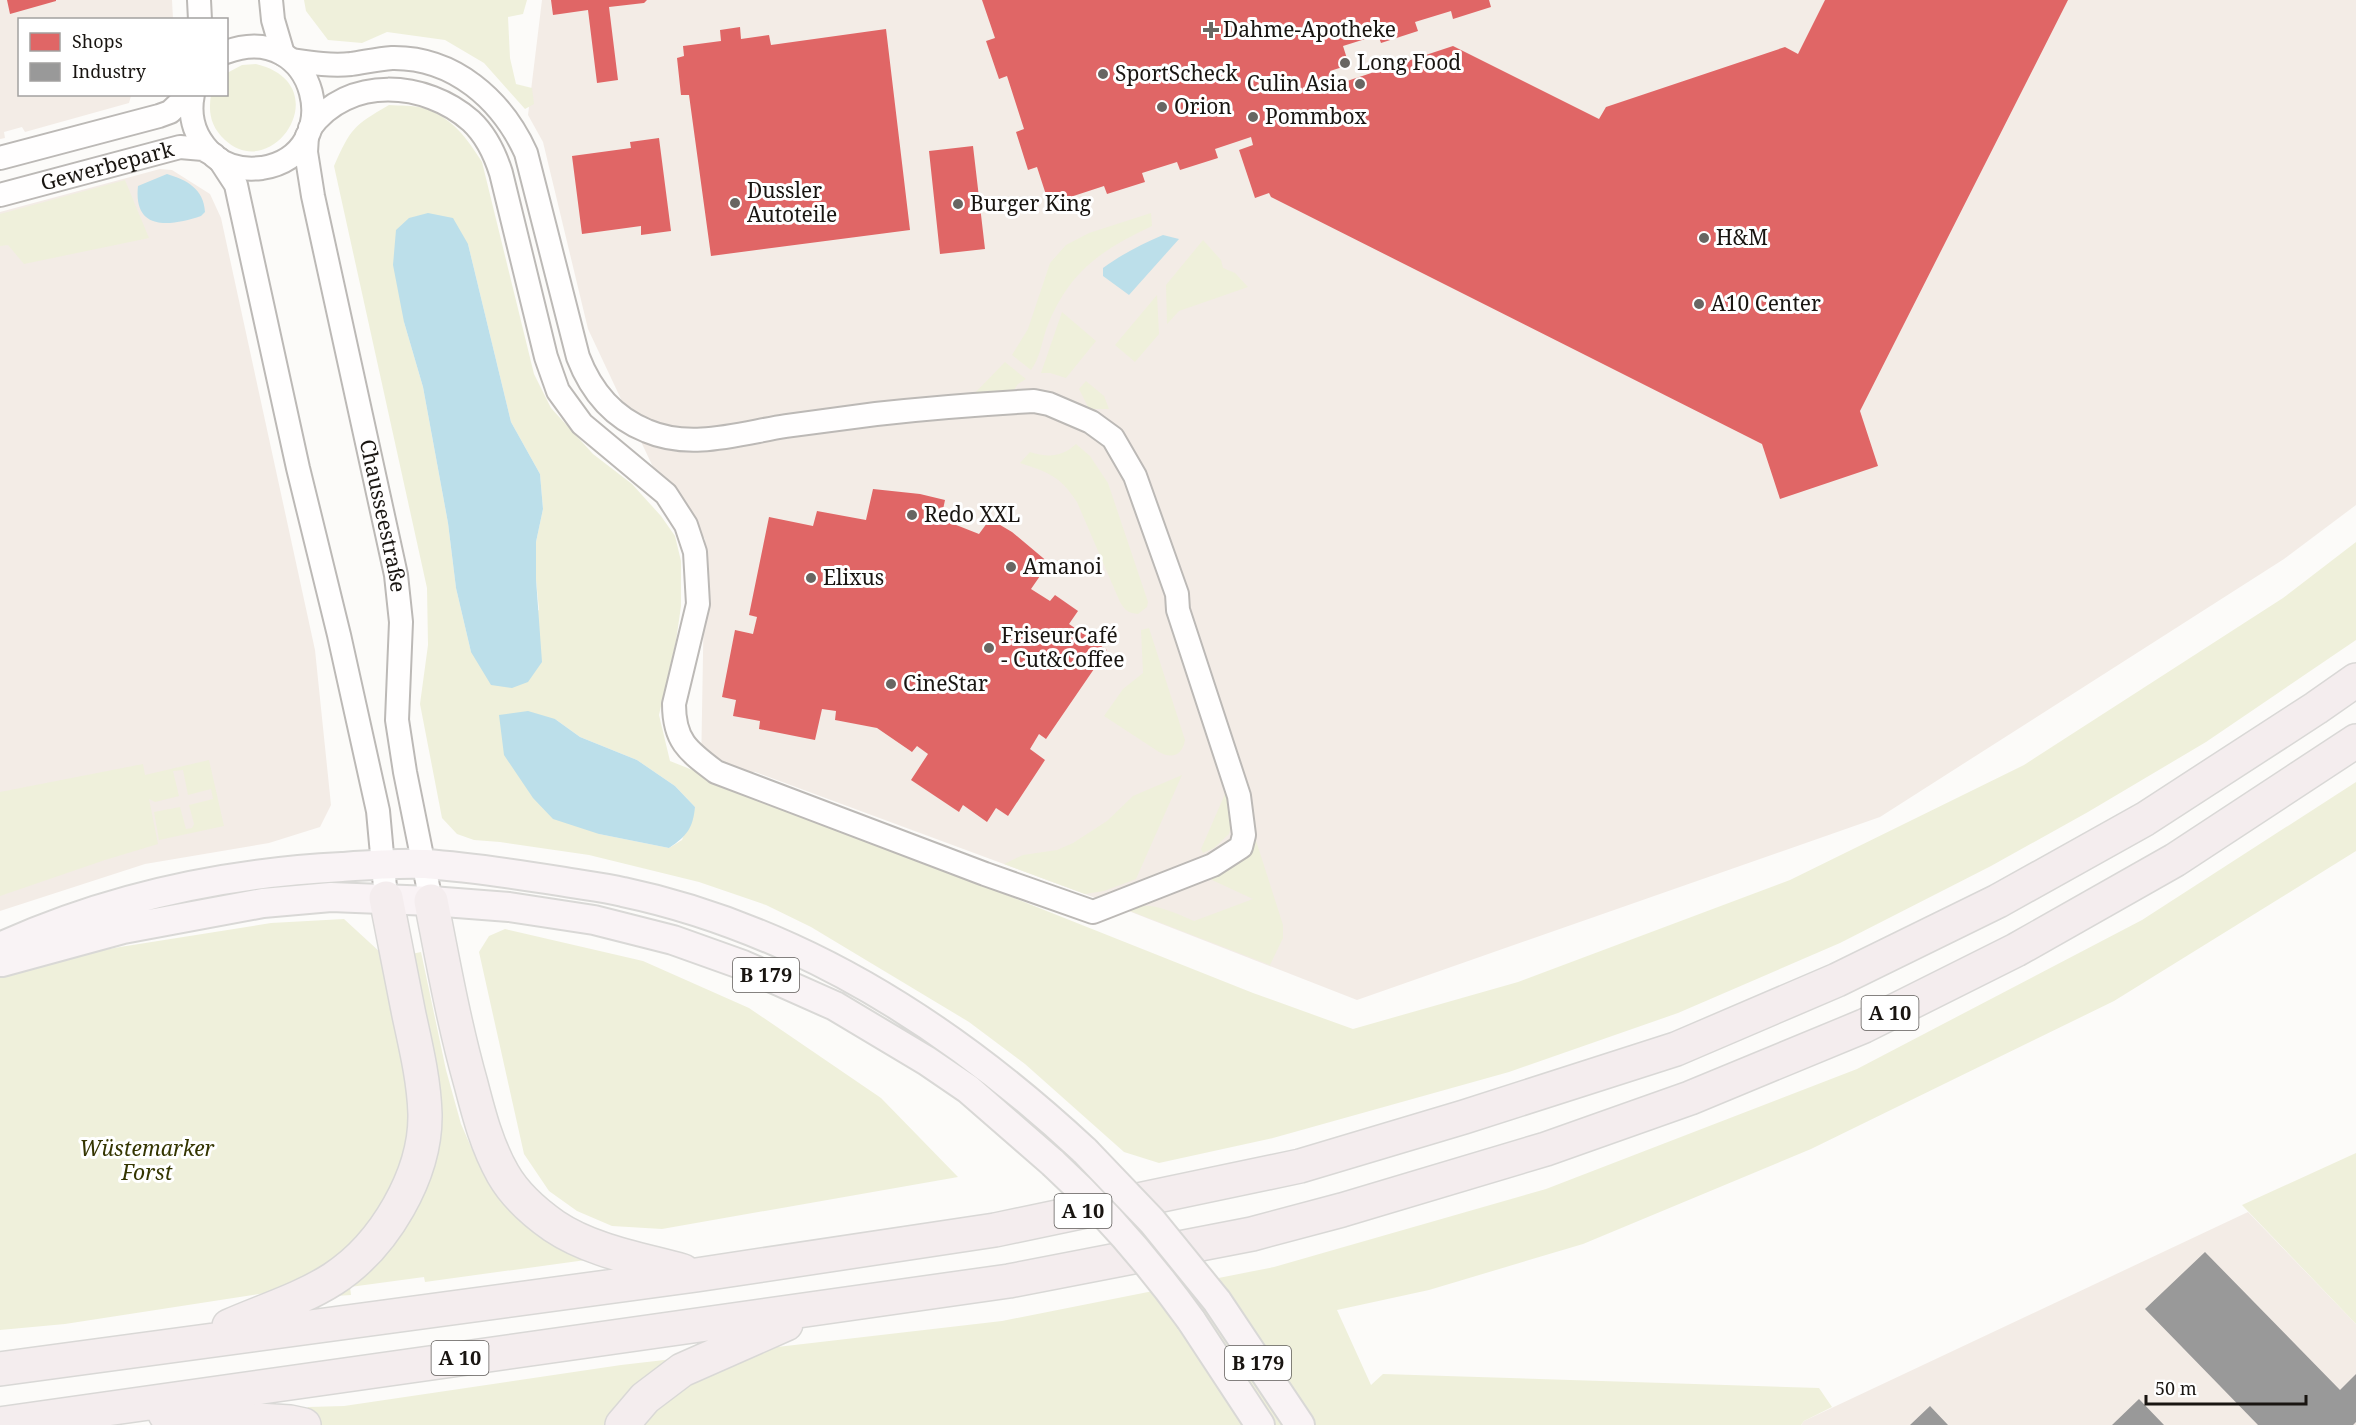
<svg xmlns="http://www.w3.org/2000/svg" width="2356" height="1425" viewBox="0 0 2356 1425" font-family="'Noto Serif',serif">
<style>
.built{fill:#f3ece6}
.green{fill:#eff0db;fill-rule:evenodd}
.water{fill:#bcdfea}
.shops{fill:#e06666}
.industry{fill:#999}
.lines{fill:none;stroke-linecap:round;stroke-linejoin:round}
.minor-casing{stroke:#bcb9b6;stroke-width:26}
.major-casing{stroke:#d9d8d6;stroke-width:32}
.highway-casing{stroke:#d9d8d6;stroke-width:36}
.minor{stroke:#fffefe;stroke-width:22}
.major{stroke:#f9f3f5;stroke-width:28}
.highway{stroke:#f4edee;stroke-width:33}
.major-bridge-casing{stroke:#d9d8d6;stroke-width:32;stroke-linecap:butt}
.major-bridge{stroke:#f9f3f5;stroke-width:28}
.poi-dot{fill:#686662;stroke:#fff;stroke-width:2}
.labels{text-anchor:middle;stroke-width:6;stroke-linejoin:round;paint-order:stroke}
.shield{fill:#fff;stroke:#5e5b58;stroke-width:1.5}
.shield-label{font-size:20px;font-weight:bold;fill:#191511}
.poi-label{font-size:21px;fill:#191511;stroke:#fff;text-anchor:start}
.street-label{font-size:21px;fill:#191511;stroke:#fff}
.park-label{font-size:21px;font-style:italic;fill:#343500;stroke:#fff}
</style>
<rect width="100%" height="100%" fill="#fcfbf9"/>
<path class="built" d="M0,0H172L173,19L20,20V94L136,95L131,96L129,103L25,132L22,127L4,132L5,138L0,139Z
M542,0H2356V505L2284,559L1880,817L1357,1000L1085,894L755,772L701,771L705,539L660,482L588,329L543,142L528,115Z
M160,169L172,170L210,194L221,218L315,650L331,805L320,827L269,843L145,864L0,911V212Z
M2248,1212L2356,1324V1425H1801L1804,1421Z"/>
<path class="green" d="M304,0H527L523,14L508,17L510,58L516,84L532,88L534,104L525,109L484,63L445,40L387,32L362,43L328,40L306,11Z
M256,64C339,84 274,185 225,140C211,127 208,113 211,95L226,94L227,73L242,65Z
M389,105C400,106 413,105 423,108C452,117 467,138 482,162L534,374L551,408L593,454L632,484L661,516L675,536L681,561V606L676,641L659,715L670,761L1253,993L1353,1029L1518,982L1790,880L2024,765L2283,598L2356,542V640L2206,742L2088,812L1991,866L1840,943L1678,1013L1509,1072L1273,1138L1159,1163L1124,1152L1025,1064L969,1022L811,927L766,905L699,882L589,855L500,842L474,840L457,834L442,818L420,704L428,645L427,588L334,166C351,128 353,126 389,105ZM468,244L511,422L540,474L543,509L536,542V579L539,610L471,652L456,588L448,523L423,387L404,322ZM555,719L580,737L637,760L675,786L695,807L682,840L669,848L599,834Z
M125,180L149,238L24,264L8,245L0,246V214Z
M1151,213L1152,226C1102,250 1072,269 1049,322C1042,338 1041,357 1031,370L1012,355L1028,329L1050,263L1066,245L1089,233Z
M1203,240L1221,260L1223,268L1235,273L1248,287L1179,311L1167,324L1166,285Z
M1157,295L1159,334L1135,362L1115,345Z
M1062,312L1096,341L1066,378L1050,373H1041Z
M1005,362L1026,379L1018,384L1011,394L970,398Z
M1086,381L1104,396L1109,409H1089L1079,389Z
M1076,444L1090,456L1108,483L1148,602L1147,607L1138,614C1129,613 1125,611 1120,602L1077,502C1060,476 1048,472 1020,463L1030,452C1048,458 1062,457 1076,444Z
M1149,628L1185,740C1182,756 1172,759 1159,752L1104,716L1123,689L1143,673L1141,630Z
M209,760L224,826L159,840L154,812L180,807L186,829L192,828L194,824L189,805L213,799L211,789L188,795L183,770L173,771L179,796L155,802L149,799L158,844L105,860L0,896V792L143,764L145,775Z
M1182,775L1136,879L1104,891L1085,894L1004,864L1023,855L1057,850L1073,843L1107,821L1133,796Z
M2356,782V851L2114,1001L1811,1149L1583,1244L1429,1290L1337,1310L1371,1385L1383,1374L1819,1388L1832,1407L1804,1421L1801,1425H294L308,1407L344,1406L621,1365L1002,1321L1274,1267L1546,1189L1857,1069L2142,920Z
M1225,794C1233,807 1233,820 1229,834L1214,848L1203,853L1201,849Z
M1252,828L1283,925V938L1270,965L1125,909C1150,900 1171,911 1194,921L1253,899L1212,880L1211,878V876C1246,862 1244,865 1252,828Z
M344,919L381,953L411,1111L398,1183L373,1225L336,1261L272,1292L65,1324L0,1330V956L61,958L120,947L271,923Z
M505,929L643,961L749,1008L881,1098L958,1177L662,1229L612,1226L577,1211L549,1191L524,1154L479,952L489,936Z
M421,952L446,1070L461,1124L475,1156L492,1183L593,1259L425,1282L424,1277L350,1287L351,1295L336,1296V1291L412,1204L407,955Z
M2356,1153V1324L2242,1205Z"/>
<path class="water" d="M167,174C187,180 204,189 205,212L201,216C171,226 133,232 138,186Z
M428,213L453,218L468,244L511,422L540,474L543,509L536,542V579L542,662L528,682L512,688L491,685L471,652L456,588L448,523L423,387L404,322L393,265L396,230L409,218Z
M1163,235L1179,239L1129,295L1103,276V268C1122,254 1142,244 1163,235Z
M528,711L555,719L580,737L637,760L675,786L695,807C693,828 687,836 669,848L599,834L553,819L533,798L504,755L499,715Z"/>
<path class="shops" d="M7,0H56V1L10,14Z
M551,0H647L644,3L609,7L618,80L597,83L588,10L553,15Z
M982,0H1489L1491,7L1453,19L1451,11L1415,22L1418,31L1381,43L1378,35L1343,46L1349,65L1330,71L1335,85L1453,46L1599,119L1606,107L1785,47L1798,54L1825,0H2068L1860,411L1878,466L1780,499L1762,444L1271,197L1269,193L1255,198L1239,150L1253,145L1251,137L1215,149L1218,158L1180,170L1177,162L1142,173L1145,182L1107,194L1104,186L1049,204L1037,167L1028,170L1016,132L1024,129L1007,76L999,79L986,41L995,38Z
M740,27L741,39L769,35L771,45L886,29L910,230L711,256L689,95H681L677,58L684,56L683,46L721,41L720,30Z
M659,138L671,231L641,235V226L582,234L572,156L631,148L630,142Z
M973,146L985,249L940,254L929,151Z
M873,489L920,494L945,500L941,519L979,534L990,519L1012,532L1049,563L1031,589L1050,601L1055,595L1078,611L1069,624L1107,650L1046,739L1039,734L1030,749L1045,760L1008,816L996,808L987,822L963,805L959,812L911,780L928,754L917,746L912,752L877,728L835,720L836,711L822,709L815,740L759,729L760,721L733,716L736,700L722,697L735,630L753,634L757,617L749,615L769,517L813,526L817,511L866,520Z"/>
<path class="industry" d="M2205,1252L2340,1390L2356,1374V1422L2353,1425H2258L2145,1309Z
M2139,1399L2164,1425H2112Z
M1930,1406L1948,1425H1910Z"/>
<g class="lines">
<g class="minor-casing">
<g id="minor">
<path d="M199,0L200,20"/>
<path d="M271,0L273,20L283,54"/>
<path d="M292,60C312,63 331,66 351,64C365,62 378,59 392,58C454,57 502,100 526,153L578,357C591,391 612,417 647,431C691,450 741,433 786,426C816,422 846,418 876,414C929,408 981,404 1034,401L1049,404L1091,422L1113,438L1135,476L1177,594L1178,610L1239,796L1244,835L1241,847L1213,865L1093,912L985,874L716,772C688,751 674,741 674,704L698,604L695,552L686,525L666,494L582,424L558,391L546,357L501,173C495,154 486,135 471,121C426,81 348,75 310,128"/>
<path d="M193,94C188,118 196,140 214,156C227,167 245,170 262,168C349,154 317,18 226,52"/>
<path id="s1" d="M307,136L306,152L313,196L396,575L401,622L397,720L405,772L431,901"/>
<path d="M0,158L159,116L170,112L189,94"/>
<path d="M219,159L236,185L239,199L298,468L339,635L378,811L386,898"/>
<path id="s2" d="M0,195L180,147L203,149L214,155"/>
</g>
</g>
<g class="major-casing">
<path id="major" d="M0,947C108,898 224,873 342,867C370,865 397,863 425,864C470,867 515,874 559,881C581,885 602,887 623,892C680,904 738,924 791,948C901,998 997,1069 1085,1151
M2,962L123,929L263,903L331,897L431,901L509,907L594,920L673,940L743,965L835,1006L927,1061L968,1089L1053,1163
M1217,1301L1300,1425
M1191,1320L1260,1425"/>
</g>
<g class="highway-casing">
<path id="highway" d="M431,901C443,962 454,1024 471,1084C479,1115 487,1146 503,1174C515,1195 534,1212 554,1226C591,1251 640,1259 683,1271
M229,1326C263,1311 302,1299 333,1279C384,1246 426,1175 425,1114C424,1081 416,1047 409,1015C401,976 394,937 386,898
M0,1369L696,1275L995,1230L1300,1166L1464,1117L1676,1049L1837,980L1998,901L2145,819L2316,708L2356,680
M165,1414L290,1422L304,1425
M0,1424L1009,1281L1252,1234L1342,1210L1546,1149L1690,1098L1864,1026L2016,950L2175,860L2356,741
M622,1425L645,1398L682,1370L786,1324"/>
</g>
<use href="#minor" class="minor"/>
<use href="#major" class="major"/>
<use href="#highway" class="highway"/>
<g class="major-bridge-casing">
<path id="major-bridge" d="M1085,1151L1152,1221L1217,1301
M1053,1163C1105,1211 1150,1263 1191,1320"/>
</g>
<use href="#major-bridge" class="major-bridge"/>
</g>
<g class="poi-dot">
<path d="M1208 21h6v6h6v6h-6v6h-6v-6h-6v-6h6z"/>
<circle cx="1345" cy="63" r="6"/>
<circle cx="1103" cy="74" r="6"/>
<circle cx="1360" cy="84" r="6"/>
<circle cx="1162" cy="107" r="6"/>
<circle cx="1253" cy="117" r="6"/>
<circle cx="735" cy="203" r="6"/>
<circle cx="958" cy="204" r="6"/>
<circle cx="1704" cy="238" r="6"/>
<circle cx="1699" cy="304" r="6"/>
<circle cx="912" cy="515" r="6"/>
<circle cx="1011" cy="567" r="6"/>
<circle cx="811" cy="578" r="6"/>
<circle cx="989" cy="648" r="6"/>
<circle cx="891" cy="684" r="6"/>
</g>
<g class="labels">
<g class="shield">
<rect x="733" y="958" width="66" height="34" rx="4.5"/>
<rect x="1861.5" y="996" width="57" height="34" rx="4.5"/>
<rect x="1054.5" y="1194" width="57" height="34" rx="4.5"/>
<rect x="431.5" y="1341" width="57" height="34" rx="4.5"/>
<rect x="1225" y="1346" width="66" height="34" rx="4.5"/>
</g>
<g class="shield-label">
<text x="766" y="982">B 179</text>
<text x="1890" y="1020">A 10</text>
<text x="1083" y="1218">A 10</text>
<text x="460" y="1365">A 10</text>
<text x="1258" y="1370">B 179</text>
</g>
<g class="poi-label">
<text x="1223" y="37">Dahme-Apotheke</text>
<text x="1357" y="70">Long Food</text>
<text x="1115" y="81">SportScheck</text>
<text x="1348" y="91" text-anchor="end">Culin Asia</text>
<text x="1174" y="114">Orion</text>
<text x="1265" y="124">Pommbox</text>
<text x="747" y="198">Dussler<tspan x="747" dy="24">Autoteile</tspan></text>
<text x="970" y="211">Burger King</text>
<text x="1716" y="245">H&amp;M</text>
<text x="1711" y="311">A10 Center</text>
<text x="924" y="522">Redo XXL</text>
<text x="1023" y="574">Amanoi</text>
<text x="823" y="585">Elixus</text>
<text x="1001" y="643">FriseurCafé<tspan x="1001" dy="24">- Cut&amp;Coffee</tspan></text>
<text x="903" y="691">CineStar</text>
</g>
<g class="street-label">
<text dy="7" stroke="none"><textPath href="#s2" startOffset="111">Gewerbepark</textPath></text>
<text dy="7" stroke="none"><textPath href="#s1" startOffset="388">Chausseestraße</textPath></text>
</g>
<g class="park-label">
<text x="147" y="1156">Wüstemarker<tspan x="147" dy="24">Forst</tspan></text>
</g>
</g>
<rect x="18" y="18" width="210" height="78" fill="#ffffff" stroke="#a3a1a0" stroke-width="1.5"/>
<rect x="30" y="33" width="30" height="18" fill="#e06666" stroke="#a3a1a0" stroke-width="1.5"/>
<text x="72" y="48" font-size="18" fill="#191511">Shops</text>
<rect x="30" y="63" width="30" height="18" fill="#999999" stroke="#a3a1a0" stroke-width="1.5"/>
<text x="72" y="78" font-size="18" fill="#191511">Industry</text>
<path d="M2146 1395v9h160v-9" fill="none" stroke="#191511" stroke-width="3"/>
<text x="2155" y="1395" font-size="18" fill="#191511" stroke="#ffffff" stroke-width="4.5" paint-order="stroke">50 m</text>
</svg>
